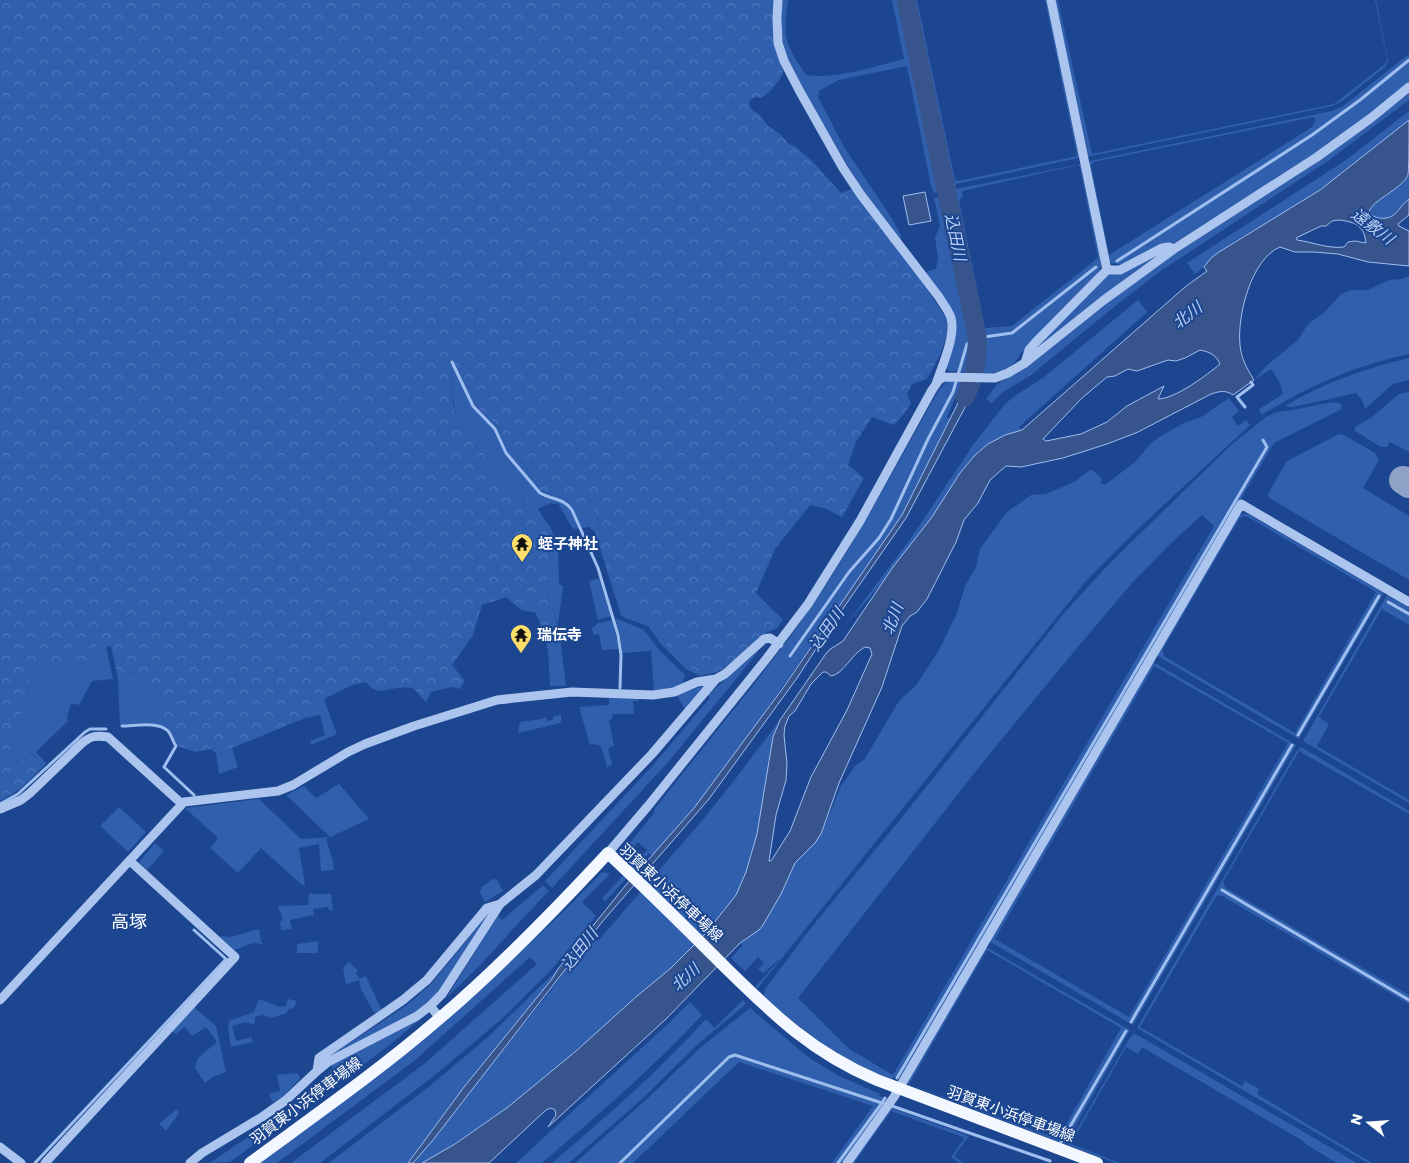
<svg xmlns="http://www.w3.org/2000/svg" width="1409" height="1163" viewBox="0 0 1409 1163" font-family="Poppins,'Noto Sans JP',sans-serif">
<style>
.green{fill:#305fae;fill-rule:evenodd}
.forest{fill:url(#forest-crowns)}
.water{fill:#37558c;stroke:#9fbef0;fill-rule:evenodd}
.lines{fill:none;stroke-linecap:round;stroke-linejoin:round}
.stream{stroke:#9fbef0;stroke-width:3}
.river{stroke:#37558c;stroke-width:19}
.taxiway{stroke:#8ea2c8;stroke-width:28}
.minor{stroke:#acc5ee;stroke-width:9}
.major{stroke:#f3f7ff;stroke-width:12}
.labels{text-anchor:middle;stroke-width:4;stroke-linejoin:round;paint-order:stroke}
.poi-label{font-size:15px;font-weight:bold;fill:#fff;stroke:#1c4690;text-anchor:start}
.street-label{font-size:15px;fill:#fff;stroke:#1c4690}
.water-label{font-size:16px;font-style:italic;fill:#b8cff5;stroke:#1c4690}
.quarter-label{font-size:18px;fill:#fff;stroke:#1c4690}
</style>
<defs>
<pattern id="forest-crowns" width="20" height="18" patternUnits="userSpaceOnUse" patternTransform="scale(1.25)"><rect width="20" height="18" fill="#305fae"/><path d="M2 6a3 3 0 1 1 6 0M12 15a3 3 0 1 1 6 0" fill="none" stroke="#4f77ba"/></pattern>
</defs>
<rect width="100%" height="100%" fill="#1c4690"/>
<path class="green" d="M782,0H788C783,40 784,41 806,75C834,80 876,66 904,59L892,0H900L939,192L934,193L931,186L907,66L839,80L819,91L818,97L844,147L889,214L901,235V241L864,193L804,92L784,52L782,43Z
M912,0H917L955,180L958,181L1077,156L1045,0H1047L1079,158L956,184V189L1080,164L1081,165L1100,255L1101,267L1097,276L1021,353C1014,368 999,374 983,373L984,354L981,330ZM1078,165L1080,167L1098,258L1012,326L985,328L959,200L963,197L962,191Z
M1055,0H1058L1092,154L1334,104L1385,64L1387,59L1375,0H1376L1388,61L1385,67L1341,102L1332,106L1087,157Z
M1409,54V82L1368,115L1315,154L1174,243L1163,246L1122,265L1112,263L1109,261L1088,163L1090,161L1332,111L1343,106ZM1314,117L1316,120L1312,127L1109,255L1091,166L1093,162Z
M1409,93V100L1328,161L1162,270L1115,306L1030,376L1003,392L992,403L986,399L997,384L1026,367L1135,282L1170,257L1319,161L1373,122Z
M1409,111V120L1334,180L1291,208L1229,245L1211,258L1204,267L1195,274L1187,263L1346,160Z
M1409,175V199C1401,205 1397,215 1387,219L1375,217L1369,212V209L1373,205L1401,184Z
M940,196L970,329L971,356L968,372L949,371L946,368C951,352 958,336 955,319L925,274L928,271L936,269L938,258L935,238L940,226L934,198Z
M1165,251L1134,272L1035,350L1036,347L1108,275L1115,273Z
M1409,276V354C1357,365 1307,386 1262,415L1259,409L1283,394L1280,383L1271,369L1254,380L1266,366L1298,340L1308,324L1324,313L1341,294L1352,290H1368L1389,280L1402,279Z
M922,281L947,320L948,332L945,341L942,340C945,318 931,318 924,301C922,295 922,287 922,281Z
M1138,300L1147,312L1019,427L1022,430C1005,435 987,442 975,455C957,473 946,497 932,518C906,556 875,591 845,626L911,538L973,445L1005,404L1016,395L1043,378Z
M1409,358V380L1393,384L1365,409L1362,400L1356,393L1293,407L1285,406C1323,383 1366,368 1409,358Z
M452,370H459L465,386L475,404L498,427L504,441L511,446L517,457L533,475L538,489L564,499L574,508L584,507L594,511L600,524L595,532L589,527L574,529L571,526L558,503L554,504L551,503L538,509C535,502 527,502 521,498C509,491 497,480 488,468L493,460L483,454L469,439L465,427L456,415L452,393Z
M949,381L962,382L947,417L951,419L908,506L882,545L740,747L694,808L652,856L649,853L605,902L602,898L647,850L638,842L626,855L624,850L655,812L654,810C706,742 763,677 812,606C859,537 897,464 938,391L946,382Z
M1409,392V452L1390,442L1387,447H1381L1355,431V427L1372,417L1399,394Z
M1229,398L1239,411L1232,417L1238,426L1246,420L1250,425L1139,528L1086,581L757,989L755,987L781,958L763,973L758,969L764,963L758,957L745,971L731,958L743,945L740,943L759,930L763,925L781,894L795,863L821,834L841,786L855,766L864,760L899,701L917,684L939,650L957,613L965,586L976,567L980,549L1007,512L1031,495L1046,494L1076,481L1088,471L1092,470L1102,478L1100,483L1105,485L1135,462L1150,444L1161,436L1184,423L1201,417Z
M1333,402L1341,404L1342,409L1274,443L899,1079L894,1077L891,1079C840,1059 804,1033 764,996L765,989L810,929L899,821L1065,612L1110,563L1231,445L1266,417L1276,412L1292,410ZM1202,515L1214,526L893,1075L849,1049L798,998L987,757L1072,654L1131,584L1169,545Z
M1339,434L1344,435L1375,453L1379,460L1363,488L1409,516V580L1269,498L1268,494L1287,461Z
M1243,514H1248L1384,593L1299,739L1156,655L1238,516ZM1243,516L1248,517L1376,592L1295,733L1165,657L1163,653V649L1239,519Z
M550,527L557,541L555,543L558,550L559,584L563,586L558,624C556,616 551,610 549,602C545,590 548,575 549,563C550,549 547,541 550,527Z
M599,578L611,616L598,620L589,581Z
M614,593L625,605L646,613L660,625L664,634L665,645L686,657L691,668L704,675L700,676L686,669L660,643L648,626L625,618L621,615Z
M1387,595L1409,608V625L1382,609L1319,717L1329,724L1317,746L1409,800V803L1303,741Z
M615,618L644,630L659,650L685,675L682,684L674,688L654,690L651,651L622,653L620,635Z
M612,620L619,649L602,650L599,634L594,635L592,629L598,623Z
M560,637L566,686H550L548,650L558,645Z
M96,643L106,647L113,679L92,681L79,705L71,703L67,717L68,721L36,752L46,763L43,767L31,752L18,762L12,758L9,734C26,708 29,698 30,667L40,664L70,667L90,661Z
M761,648L670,760L552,888L545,881L654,764L710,698L708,695Z
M1153,662L1296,745L1133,1025L989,941ZM1154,666L1288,743L1129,1017L995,939Z
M118,679H145L160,691L164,722L167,727L148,723L120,725Z
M705,685L685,709L676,695Z
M609,696L638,698L639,701H633L634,714H613L612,719L609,720L614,746L608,748L612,765L607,767L601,746L594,744L590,745L579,707L609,705Z
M324,700L337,734L311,745L310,741L325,735L320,715L307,718C316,709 324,715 324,700Z
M561,715V722L557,724L518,733L520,722L542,719L546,717L547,721L552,720L554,716Z
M780,720L773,737L757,834L746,872L736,895L705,934L671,968L637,996L576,1051L508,1107L439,1154L422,1163H413L552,989L568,965L592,936L598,941L705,817L733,782Z
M1301,747L1409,811V814L1299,751L1223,882L1226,888L1409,995V1004L1222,896L1217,895L1140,1027L1242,1086L1245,1081L1259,1089L1257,1094L1372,1163H1368L1137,1028L1296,752Z
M224,748H232L238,767L219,774L216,753Z
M339,784L369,819L326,839L333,861L334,870L321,871L319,844L299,848L305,885H302L261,848L238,873L210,848L218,838L185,808L259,799L301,839L330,837L286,795L304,786L316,798Z
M119,807L146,832L128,852L100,826Z
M155,843L164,851L147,870L139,862Z
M602,872L610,874L582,902L596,916L552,969L504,1017L435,1075L320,1163H291L424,1064L537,964L530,957L414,1061L277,1163H260L474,996L568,907Z
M493,879L497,880L503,891L485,902L480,893L482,887Z
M543,885L549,891C514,926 483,965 446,998L498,916L502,920Z
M309,894H331L333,911L329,910L328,907L313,909L314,915L290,920L292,929L281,930L280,922L283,920L278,906L308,905Z
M489,913L439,992L417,1011L328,1057L407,1005L431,984Z
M259,929L261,941L263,944C248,941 246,947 234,950L220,937L222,936L231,937Z
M318,941V953H297V944Z
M986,947L1130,1030L1065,1144L906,1083ZM987,950L1121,1028L1058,1139L909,1084Z
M349,962L358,971L356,973L359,979L366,976L381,1009L376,1013L373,1011L361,989L359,980L346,984C344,978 345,974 343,968Z
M558,969L552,979L464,1087L408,1163H329L431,1085L488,1037Z
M259,999L280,1007L286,1006L288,999L297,1001L294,1008L288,1009L287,1013L271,1018L263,1015L255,1017V1023L252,1024L245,1022L232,1026L236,1041L251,1037L253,1042L231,1047L228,1028L229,1021L254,1012Z
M743,1000L746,1004L698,1044L643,1098L569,1163H552C605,1118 659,1071 706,1019L714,1028Z
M690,1002L702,1015C653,1068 597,1116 542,1163H516L670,1022Z
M194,1007L216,1026L226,1072L213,1077L205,1083L195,1068L198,1058L217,1042L206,1027L192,1036L185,1027L176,1034L172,1031Z
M750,1008L808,1057L839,1076L880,1094L879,1096L887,1099L842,1163H832L873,1106L739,1062L633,1163H575L649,1097L701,1047Z
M421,1019L382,1051L230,1162L210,1163L291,1107L333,1069L331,1065Z
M1134,1033L1357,1163H1337L1307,1145L1303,1141L1142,1047L1138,1054L1126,1047L1071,1144L1120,1163H1116L1068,1145L1129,1039Z
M298,1073L300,1079L283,1096L273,1102L270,1097V1093L280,1091L277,1075Z
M891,1108L969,1136L954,1156L963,1163H959L951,1157L964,1139L963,1137L891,1111L854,1163H852Z
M177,1109L179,1113L166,1131L159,1124Z"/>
<path class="forest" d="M0,0H774L780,60L783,73C778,83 771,92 761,98L756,97L750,100L749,104L752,110L760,115L769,127L779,133L789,144L796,147L814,163L841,193L853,189L922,281L924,300L929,310L941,322L943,332L942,340L945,341L940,355L927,379L912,384L907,394L911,403L905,413L894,425L872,417L856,442L848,465L864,478L842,517L824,508L810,505L775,549L756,593L783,620L776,629C764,629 736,662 723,669C718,673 710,673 704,675L691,668L686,657L665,645L664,634L660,625L646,613L625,605L614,593L595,532L600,524L594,511L584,507L574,508L564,499L538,489L533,475L517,457L511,446L504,441L498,427L475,404L465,386L459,370H452C451,384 451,404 457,416C459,421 464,424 466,429C473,445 478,451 493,460L488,468C501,485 517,497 536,505L542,516L550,527C547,541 550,549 549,562C549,572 546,583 547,593C549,612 568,631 555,649L548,650L542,628L535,612L521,610L506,597L482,605L473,635L452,665L465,681L460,689L452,687L431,692L426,702L413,688C408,688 404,687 400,688C385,688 377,697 366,682L350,686L326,698L324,700V708L322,711L232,748H224L216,753L211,749L195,752L178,746L164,722L160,691L145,679H118L111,646L106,647L97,644L90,661L70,667L40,664L30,667C29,698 26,708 9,734L12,758L18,762L30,752L43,767L19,790L0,801Z"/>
<path class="water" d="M1409,120C1409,131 1409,168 1408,175C1402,189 1372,200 1369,212C1372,216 1374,217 1379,218C1397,220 1397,208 1409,199V215L1398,224L1399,226L1409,231V266L1368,262L1338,254L1314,252H1295L1280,247C1251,259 1237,316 1240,345C1241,358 1247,369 1254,380L1233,395C1226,390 1220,391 1211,394L1138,432L1107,444L1063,458L1021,467L1006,466L990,480L978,503L964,520L956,542L927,599L917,612L910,616L902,626L882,687L839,783L821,834L815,843L795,863L781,894L763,925L759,930L740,943L666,1019L548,1127L556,1115L555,1110L551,1108L546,1110L489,1163H422L455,1144L508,1107L576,1051L637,996L671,968L705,934L736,895L746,872L757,834L773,737L780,720L825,655L829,650L843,641L893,567L932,517L960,473L975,455L988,444L1005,435L1022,430L1185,287L1207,271L1204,267L1211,258L1219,252L1320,190ZM1339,220C1356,222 1364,226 1366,243L1355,241L1348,242L1344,247C1328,249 1312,242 1297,240L1296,238L1321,226H1326L1332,221ZM1200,350C1210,352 1216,355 1220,364C1207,375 1175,399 1158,399L1164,386L1127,406L1107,422L1081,434L1046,441L1043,439L1082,398L1107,377L1115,376L1128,369L1137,371L1168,360L1176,361L1185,358ZM865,647L870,648L872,654L847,710L811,777L790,831L771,861H769L776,815L786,780L787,764L784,735L785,726L789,716L795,711L811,684L823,672H826L831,676C844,674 851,654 865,647Z
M925,192L931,221L909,225L903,196Z
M966,383H978L906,518L835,620L797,678L709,799L602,922L433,1140L413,1163H408L464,1087L552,979L558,969L625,886L694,808L783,688L902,515L957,405Z"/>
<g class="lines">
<path class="stream" d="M1117,261L1312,135L1360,100L1409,60
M452,362L473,406L495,429L506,453L540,493C552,500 564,498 572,510L598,568L618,635L621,655L620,688
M1245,407L1237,397L1253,385L1251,382
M1388,602L1409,614
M790,656L849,572L879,538L891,519L928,439L953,392L967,344L984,337L1012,333L1096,267
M122,726C135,726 158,721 168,731C171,734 173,742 176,746L164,767L194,795
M1298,735L1379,596
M0,804L18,794L85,732L90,729H106
M1222,890L1409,1000
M1131,1022L1292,745
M897,1078L1267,447L1263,440
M892,1106L1050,1161
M1061,1142L1126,1031
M35,1163L226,959L194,930
M620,1163L729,1057L735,1055L882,1103L885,1098
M838,1163L882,1103H883"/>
<path class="river" d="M906,0L977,336C978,359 975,376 965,397"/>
<path class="taxiway" d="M1403,480L1409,484"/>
<path class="minor" d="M778,0L777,18L778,43L784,61L799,90L843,168L861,195L939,297C943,304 949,311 951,318C956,336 942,366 936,384
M1051,0L1107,270
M1025,363L1029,350L1035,343L1107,270H1120L1162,248L1169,247L1174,249
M0,809L21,800L30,793L81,744C90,736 96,735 108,737L182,804
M608,853L648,806L767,658L808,604L860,521L932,390L939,380L944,377L995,378L1008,373L1025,363L1104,300L1174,249L1317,157L1371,118L1409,87
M0,1000L184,802L278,791L293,785L348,752L365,744L414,726L497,700L572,692L653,695L674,692L697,682L716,679L725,674L764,639L770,638L779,644
M440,1018L430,1006L442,994L500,904
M317,1071L328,1062L417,1016L430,1006
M0,1147L21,1163
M45,1163L235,957L130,861
M190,1163L202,1153L262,1117L286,1100L317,1071L319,1058L403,1000L427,980L487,908L500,904L536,875L652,754L716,679
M847,1163L894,1097L1241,504L1409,602"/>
<path class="major" d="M250,1163C314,1116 380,1070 440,1018C500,967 555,910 608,853C647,889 685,927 723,965C773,1014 811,1052 877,1080L1097,1163"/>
</g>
<defs>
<g id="temple-pin" transform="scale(1.125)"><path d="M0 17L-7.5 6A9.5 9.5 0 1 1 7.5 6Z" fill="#fede6a" stroke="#1c4690"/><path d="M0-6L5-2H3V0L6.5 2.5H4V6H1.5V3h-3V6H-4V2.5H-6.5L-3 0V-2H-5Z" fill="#111"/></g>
</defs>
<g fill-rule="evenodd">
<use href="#temple-pin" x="522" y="544"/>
<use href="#temple-pin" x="521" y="635"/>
</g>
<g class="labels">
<g class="poi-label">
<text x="538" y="549">蛭子神社</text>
<text x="537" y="640">瑞伝寺</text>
</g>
<g class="street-label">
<text transform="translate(671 893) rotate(43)" y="5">羽賀東小浜停車場線</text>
<text transform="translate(306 1101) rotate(-37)" y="5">羽賀東小浜停車場線</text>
<text transform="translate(1011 1114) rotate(20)" y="5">羽賀東小浜停車場線</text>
</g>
<g class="water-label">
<text transform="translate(1373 226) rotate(37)" y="6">遠敷川</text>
<text transform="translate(956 237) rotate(78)" y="6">込田川</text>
<text transform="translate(1187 315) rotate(-38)" y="6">北川</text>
<text transform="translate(892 619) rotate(-70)" y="6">北川</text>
<text transform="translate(826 629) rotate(-55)" y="6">込田川</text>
<text transform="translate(579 949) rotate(-52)" y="6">込田川</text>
<text transform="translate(685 977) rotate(-43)" y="6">北川</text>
</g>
<g class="quarter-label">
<text x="129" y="928">高塚</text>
</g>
</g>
<g transform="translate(1369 1123) rotate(287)" stroke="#1c4690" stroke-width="4" paint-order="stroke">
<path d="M0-4L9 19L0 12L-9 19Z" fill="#ffffff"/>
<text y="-8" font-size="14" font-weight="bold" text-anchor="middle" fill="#ffffff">N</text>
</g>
</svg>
